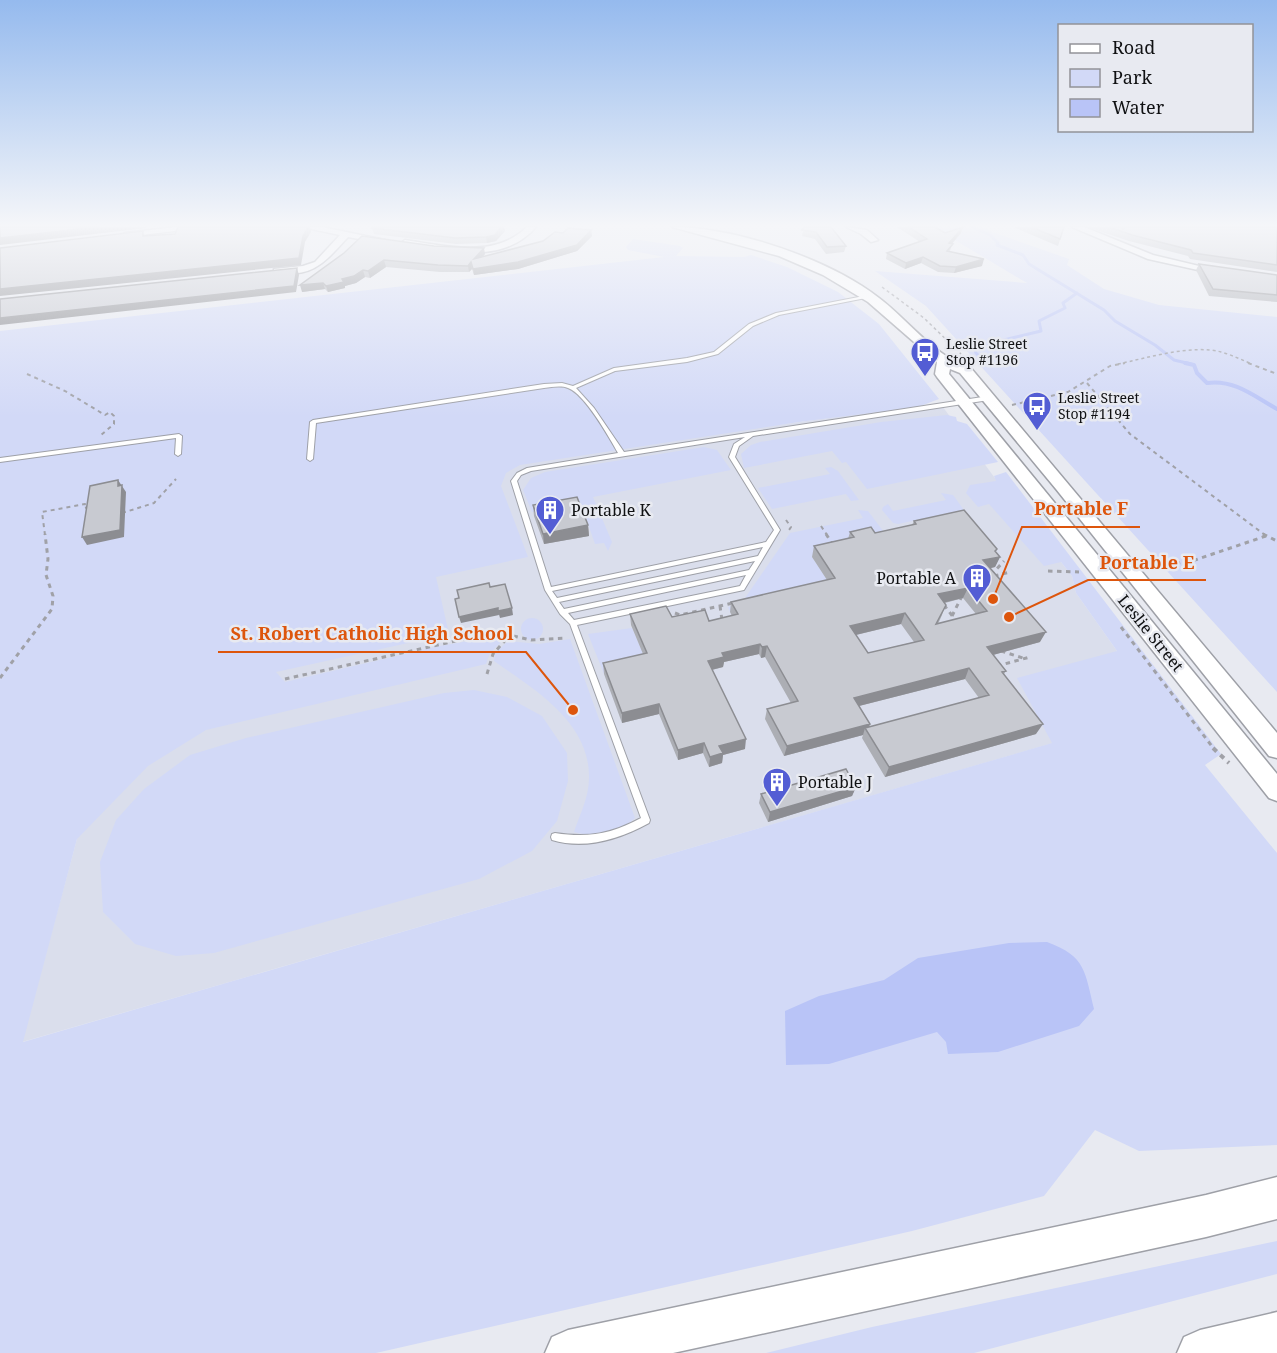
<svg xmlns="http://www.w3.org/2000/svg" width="1277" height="1353" viewBox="0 0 1277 1353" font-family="'Noto Serif',serif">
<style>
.built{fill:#dadeec}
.green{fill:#d2d9f7}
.water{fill:#b9c4f7}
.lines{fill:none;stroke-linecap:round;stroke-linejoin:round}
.stream-far1{stroke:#b9c4f7;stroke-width:3}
.stream{stroke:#b9c4f7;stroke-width:4}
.lane-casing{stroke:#9ea0a7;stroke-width:2}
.street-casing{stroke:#9ea0a7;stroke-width:3}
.secondary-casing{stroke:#9ea0a7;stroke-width:3}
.highway-casing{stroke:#9ea0a7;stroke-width:3}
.path-far3{stroke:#a0a1a7;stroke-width:1.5;stroke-dasharray:3 3;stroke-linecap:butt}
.path-far2{stroke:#a0a1a7;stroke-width:2;stroke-dasharray:4 4;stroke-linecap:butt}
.path-far1{stroke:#a0a1a7;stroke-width:3;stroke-dasharray:4.5 4.5;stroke-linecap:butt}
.path{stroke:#a0a1a7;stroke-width:4;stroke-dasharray:5 5;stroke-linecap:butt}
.lane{fill:#fff;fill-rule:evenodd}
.street{fill:#fff;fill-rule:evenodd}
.secondary{fill:#fff;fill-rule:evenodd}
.highway{fill:#fff;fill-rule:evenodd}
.wall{fill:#acaeb4;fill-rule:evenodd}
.shaded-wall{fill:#8c8d92}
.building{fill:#c8cad1;stroke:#8c8d92;stroke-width:1.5;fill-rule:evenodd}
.labels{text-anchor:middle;stroke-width:5;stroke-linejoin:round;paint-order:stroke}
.far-poi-label{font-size:14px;fill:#101113;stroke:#e8eaf1;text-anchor:start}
.poi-label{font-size:16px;fill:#101113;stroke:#e8eaf1;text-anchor:start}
.street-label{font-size:16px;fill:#101113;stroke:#e8eaf1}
.leader{fill:none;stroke:#dd550c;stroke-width:2}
.callout-dot{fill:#dd550c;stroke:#e8eaf1;stroke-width:2}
.callout-label{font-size:18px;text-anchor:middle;font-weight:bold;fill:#dd550c;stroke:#e8eaf1;stroke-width:5;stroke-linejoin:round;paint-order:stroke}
</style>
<rect width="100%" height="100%" fill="#e8eaf1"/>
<path class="built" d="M940,403L997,481L1072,576L1076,593L1117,651L1053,743L22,1042L155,551L502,462Z"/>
<path class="green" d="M933,227H984L992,232L1069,259L1067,265L1104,289L1159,305L1277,317V692L926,306L875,271L1027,283Z
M633,239L680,246L683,248L676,256L744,257L751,255L787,267L838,292L879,324L939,399L918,407L799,422L520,465L506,473L501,486L528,557L436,577L449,634L276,672L285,682L440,646L497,636L504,639L490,653L486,664L206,730L148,766L77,839L23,1042L1052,743L1017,678L1117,651L1076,593L1072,576L1061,562L1044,566L989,504L978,507L966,493L970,485L996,481L994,476L1006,472L1221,754L1205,765L1277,853V1145L1139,1151L1095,1130L1044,1196L912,1231L376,1353H0V331L664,257L628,250L626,247Z
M947,415L956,417L957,421L967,424L998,462L867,489L846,462L842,463L832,451L744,468L741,454L751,445L760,442L881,422Z
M704,447L717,450L731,470L593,497L612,542L608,551L604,543L595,544L581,504L532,512L523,490L531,478L545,472Z
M831,467L838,471L859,500L851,501L846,494L772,509L758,488L830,474L825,468Z
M941,493L953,495L964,510L898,524L893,523L882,510L883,507L888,504L893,511L946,500Z
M858,510L868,511L890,540L812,557L833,589L730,612L728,607L744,604L743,601L790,533L863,518Z
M521 629a11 11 0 1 1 22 0a11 11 0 1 1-22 0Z
M632,628L647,663L604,674L588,634Z
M570,639L635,818C619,835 595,838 574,832C580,814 589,797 589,778C590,722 535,690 494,661L495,653L508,641L539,644Z
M474,690L507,697L542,716L567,753L568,781L557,821L532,851L479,879L214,953L176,956L135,944L103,912L100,862L116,820L144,789L190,755L246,738L444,693Z
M1277,1241V1274L974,1353H766L872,1327Z"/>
<path class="water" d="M1047,942C1086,956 1085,972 1094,1009L1079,1026L998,1052L948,1054L946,1042L937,1032L829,1064L786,1065L785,1011L819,996L884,980L918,958L1009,943Z"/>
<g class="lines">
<path class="stream-far1" d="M972,227L990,235L998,243L997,245L1023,255L1029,264L1104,310L1115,321L1155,345L1174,360L1191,364
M985,362L976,353L974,347L1041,331L1039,321L1065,308L1063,303L1077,293"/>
<path class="stream" d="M1185,363L1194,365L1197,373L1207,383C1234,379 1254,396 1277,409"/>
<g class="lane-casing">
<path id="lane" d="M869,295L871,296V297L779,315L753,326L718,354L687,362L615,371L576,388L594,408L624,452L989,396L992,398L989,400L753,436L739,446L735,457L780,530L744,590L577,625L650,820L649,823C620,839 585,850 552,840L551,837L552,834L555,833C588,838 612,834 641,818L570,624L560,614L545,590L511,481L517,473L527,468L618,453C609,437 585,394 568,388C561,385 552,387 544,388L316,423L313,459L310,461L307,459L310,422L313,420L544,384L562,383L573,386L614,368L687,358L714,352L749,324L776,313ZM745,437L734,444L729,457L774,530L766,542L551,587L517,481L521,475L531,471ZM763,547L758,556L557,598L552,591ZM755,561L749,570L564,609L559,602ZM746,575L740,586L574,620L568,613Z
M179,434L182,436L181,454L178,456L175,454L176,438L0,462V458Z"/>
</g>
<g class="street-casing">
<path id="street" d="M176,227H207L125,237L121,235L125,233Z
M302,227H322L385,240L381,243L348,237C324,263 313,278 274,273V269L303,266L315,262L340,235Z
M527,227H536C503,265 449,251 405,246L401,243L405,240C446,246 494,259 527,227Z
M846,227L867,230L878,240L871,242L861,234Z
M1072,227H1084L1153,255L1220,271L1216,274L1148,259Z"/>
</g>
<g class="secondary-casing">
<path id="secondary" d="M672,227C735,227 829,259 879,298C903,316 923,342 949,358C955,362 963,364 970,367L1277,733V758L1269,756L1056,489L960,373L950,369L949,374L1277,774V801L1269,798L937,377L935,374L937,362L868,302L823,275L779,256Z"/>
</g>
<g class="highway-casing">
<path id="highway" d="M1277,1177V1219L1206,1237L673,1353H545L552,1337L568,1330L1206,1195Z
M1277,1312V1353H1177L1184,1337L1200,1330Z"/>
</g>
<path class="path-far3" d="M882,287L924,318L961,354
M1118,364C1147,358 1192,344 1221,352C1232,355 1242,360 1252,364"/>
<path class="path-far2" d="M1248,363L1277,374
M27,374L65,391L105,415L110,412L114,416V424L101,435
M1087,383L1130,434L1265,535
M1012,405L1068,392L1110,366L1125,363
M122,513L154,503L176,479
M786,520L791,527L787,533
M821,526L827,535
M45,535L42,512L85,504L84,508L90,507"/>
<path class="path-far1" d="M826,534L833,545
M1263,534L1277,541
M1149,567L1192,561L1266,536
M1048,571L1079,572
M991,575L1004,561
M994,576L1010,572
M944,605L957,622
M720,606L722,620
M675,613L680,615L733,603
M952,616L962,596
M1121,627L1214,749
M1001,651L1023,658
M997,666L1030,657
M487,674L493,654L509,636
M0,678L52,609L53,596L46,575L48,559L45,534
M285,679L496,632L531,640L566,638"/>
<path class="path" d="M1213,748L1229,763"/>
<use href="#lane" class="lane"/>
<use href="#street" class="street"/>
<use href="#secondary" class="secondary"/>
<use href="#highway" class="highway"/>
</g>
<path class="wall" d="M373,227H504L505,231L496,241L487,243L456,244L374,234L372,228Z
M804,227L846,246L844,252L826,254L815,239L802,236Z
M897,227H935L945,233H961L952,244L950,251L982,266L954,273L938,272L921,263L905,269L886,259L887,253L920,242Z
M1013,227H1064L1058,246Z
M1087,227H1122L1123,229L1277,227V272L1190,259L1188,256L1129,241Z
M591,230L592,236L577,251L518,269L474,275L472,269L469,272H440L386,267L370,278L365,277L356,283L345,286V288L328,292L325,289L302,292L344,253L485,254L482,257L543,241L563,233Z
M1199,264L1277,275V302L1209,296L1196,270Z
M533,505L588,525L589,536L544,544L534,516Z
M914,521L996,552L1000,557L995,567L990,568L1040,642L993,655L1006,671L1004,674L1036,734L885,777L862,738L863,735L784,756L765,719L767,709L791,703L765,657L761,658L759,654L724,662L723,667L712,670L745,749L723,755L722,763L709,767L703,753L678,760L659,714L622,723L604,674L603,663L643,654L631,625L630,614L709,621L732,616L730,612L731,602L827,580L812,557L814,546L848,539L850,532L875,533L912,525ZM963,598L976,614L938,624L942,615L945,603ZM901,624L914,642L868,653L856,635ZM965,679L979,698L869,727L870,724L859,706Z
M856,787L852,796L768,822L759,803L761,794Z"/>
<path class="shaded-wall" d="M97,227H146V228L0,245V238Z
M308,227H310L311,232L305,242L301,265L0,296V289L303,236Z
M501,227H504L505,231L496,241L487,243L486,237Z
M963,227L961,233L947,249L949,243Z
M591,230L592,236L577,251L518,269L474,275L473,269Z
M484,248L485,254L475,266L474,259Z
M923,257L921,263L905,269L906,263Z
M984,259L982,266L954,273L956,267Z
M384,260L386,267L370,278L368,271Z
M471,262L472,269L469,272L468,266Z
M297,268L299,275L296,292L0,325V318Z
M363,270L365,277L356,283L345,286V288L328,292L326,286Z
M323,283L325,289L302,292L300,285Z
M118,480L126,492L124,537L87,545L82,537L118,486Z
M588,525L589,536L544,544L543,534Z
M997,549L993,558L1000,557L995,567L979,571L983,560Z
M968,588L963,598L934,605L938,594Z
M498,608L499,615L461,623L459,617Z
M512,608L513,615L500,618L498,611Z
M905,613L901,624L847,637L850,626Z
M1046,632L1040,642L982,658L987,647Z
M760,644L759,654L724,662L723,667L707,671L708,661L722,653Z
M767,646L765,657L761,658L762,647Z
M969,668L965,679L851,708L854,698Z
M659,704V714L622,723V713Z
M870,724L867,732L865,728L863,735L784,756L787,746Z
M1043,724L1036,734L885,777L889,767Z
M746,739L745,749L723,755L722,763L709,767L710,757L719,746Z
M704,743L703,753L678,760V750Z
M856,787L852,796L768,822L770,812Z"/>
<path class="building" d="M0,227H97L0,238Z
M178,227H308L303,236L299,258L0,289V248L143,231V236L175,234Z
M373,227H501L495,235L486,237L455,238L372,228Z
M804,227H831L846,246L827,247L816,232L802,230Z
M909,227H935L945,233L963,227L949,243L953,244L947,251L984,259L956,267L940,266L923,257L906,263L887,253L927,239Z
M1031,227H1064L1060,239Z
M1109,227H1122L1123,229L1125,227H1277V265L1193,253L1191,250L1132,235Z
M568,228L591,230L577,245L518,262L473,269L471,262L468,266L438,265L384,260L368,271L363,270L354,276L342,279L344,282L326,286L323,283L300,285L344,253L362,236L434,246L484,248L474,259L543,241L555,232L563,233Z
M1199,264L1277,275V295L1213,289Z
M297,268L294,286L0,318V299Z
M118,480V486L122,485L120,530L82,537L90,486Z
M577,497L588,525L543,534L533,505Z
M964,510L997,549L995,551L1000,557L983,560L1046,632L987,647L1006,671L1002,672L1043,724L889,767L865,728L989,695L969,668L854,698L870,724L787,746L767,709L798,701L767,646L762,647L760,644L722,653L724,657L708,661L746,739L719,746L723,753L710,757L704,743L678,750L659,704L622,713L603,663L647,653L630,614L666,606L672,617L705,610L709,621L738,614L731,602L835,578L814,546L854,537L850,532L871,527L875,533L916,524L914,521ZM968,588L987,611L936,624L946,605L938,594ZM905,613L924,640L868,653L850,626Z
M489,583L490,587L505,584L512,608L498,611V608L459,617L455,599L459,598L457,590Z
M846,769L856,787L770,812L761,794Z"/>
<linearGradient id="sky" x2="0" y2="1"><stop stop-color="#95baee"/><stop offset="0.54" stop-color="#f5f6f9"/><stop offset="1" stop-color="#f5f6f9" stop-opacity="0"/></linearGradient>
<rect width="1277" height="417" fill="url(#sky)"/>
<defs>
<g id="bus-pin" transform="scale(1.5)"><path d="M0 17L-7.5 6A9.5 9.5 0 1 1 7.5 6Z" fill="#535dd4" stroke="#e8eaf1"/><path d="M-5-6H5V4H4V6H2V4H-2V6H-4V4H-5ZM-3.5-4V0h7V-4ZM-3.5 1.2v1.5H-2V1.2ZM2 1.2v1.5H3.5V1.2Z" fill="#fff"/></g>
<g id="building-pin" transform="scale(1.5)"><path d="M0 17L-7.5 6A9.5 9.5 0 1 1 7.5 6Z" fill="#535dd4" stroke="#e8eaf1"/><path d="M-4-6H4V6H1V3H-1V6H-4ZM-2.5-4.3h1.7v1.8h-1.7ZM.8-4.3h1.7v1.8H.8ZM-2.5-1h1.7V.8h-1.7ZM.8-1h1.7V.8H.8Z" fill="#fff"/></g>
</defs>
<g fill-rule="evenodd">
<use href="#bus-pin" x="925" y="352"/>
<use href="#bus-pin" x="1037" y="406"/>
<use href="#building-pin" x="550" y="510"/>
<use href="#building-pin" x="977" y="578"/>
<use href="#building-pin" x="777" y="782"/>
</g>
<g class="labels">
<g class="far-poi-label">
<text x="946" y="349">Leslie Street<tspan x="946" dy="16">Stop #1196</tspan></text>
<text x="1058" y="403">Leslie Street<tspan x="1058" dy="16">Stop #1194</tspan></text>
</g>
<g class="poi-label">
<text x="571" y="516">Portable K</text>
<text x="956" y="584" text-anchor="end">Portable A</text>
<text x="798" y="788">Portable J</text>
</g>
<g class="street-label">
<text transform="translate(1151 633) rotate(51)" y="6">Leslie Street</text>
</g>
</g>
<path class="leader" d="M993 599L1022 527H1140M1009 617L1088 580H1206M573 710L526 652H218"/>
<g class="callout-dot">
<circle cx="993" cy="599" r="6"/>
<circle cx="1009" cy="617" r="6"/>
<circle cx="573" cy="710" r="6"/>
</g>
<g class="callout-label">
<text x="1081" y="515">Portable F</text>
<text x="1147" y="569">Portable E</text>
<text x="372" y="640">St. Robert Catholic High School</text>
</g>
<rect x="1058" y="24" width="195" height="108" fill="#e8eaf1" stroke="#929398" stroke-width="1.5"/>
<rect x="1070" y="44" width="30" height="9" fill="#ffffff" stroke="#929398" stroke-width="1.5"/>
<text x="1112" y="54" font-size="18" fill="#101113">Road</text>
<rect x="1070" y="69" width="30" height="18" fill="#d2d9f7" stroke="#929398" stroke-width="1.5"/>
<text x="1112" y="84" font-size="18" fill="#101113">Park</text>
<rect x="1070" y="99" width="30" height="18" fill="#b9c4f7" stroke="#929398" stroke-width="1.5"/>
<text x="1112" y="114" font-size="18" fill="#101113">Water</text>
</svg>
